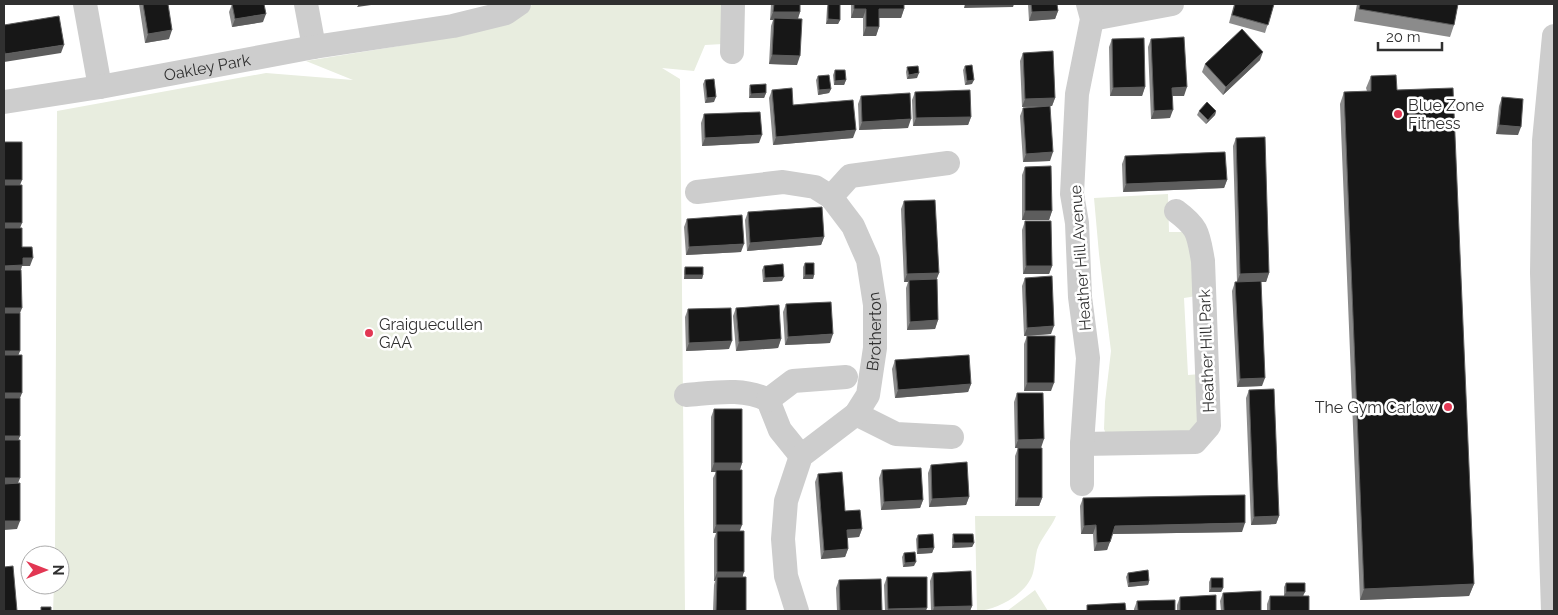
<svg xmlns="http://www.w3.org/2000/svg" width="1558" height="615" viewBox="0 0 1558 615" font-family="Raleway,sans-serif">
<style>
.green{fill:#e8eddf}
.lines{fill:none;stroke-linecap:round;stroke-linejoin:round}
.street{stroke:#cdcdcd;stroke-width:24}
.wall{fill:#8b8b8b}
.shaded-wall{fill:#5d5d5d}
.building{fill:#171717;stroke:#5d5d5d}
.poi-dot{fill:#e23753;stroke:#fff;stroke-width:2}
.labels{text-anchor:middle;stroke-width:5;stroke-linejoin:round;paint-order:stroke}
.street-label{font-size:16px;fill:#303030;stroke:#fff}
.poi-label{font-size:16px;fill:#303030;stroke:#fff;text-anchor:start}
</style>
<rect width="100%" height="100%" fill="#fff"/>
<path class="green" d="M532,4H723V44L705,45L694,71L662,68L680,79L685,611H53L54,585H60V555H55L57,111L266,73L353,80L306,61L399,46L495,24L512,19L531,6Z
M1168,194L1169,232H1190L1197,296L1184,298L1188,375L1201,374L1203,423L1192,431L1106,434L1104,429L1105,402L1111,351L1099,254L1094,198Z
M975,516H1056C1051,528 1041,538 1037,550C1035,558 1035,566 1033,573C1027,594 997,610 977,611Z
M1035,590L1048,611H1007Z"/>
<g class="lines">
<g class="street">
<path d="M85,4L100,87"/>
<path d="M306,4L314,47"/>
<path d="M1092,19L1172,4"/>
<path d="M732,52L733,4"/>
<path id="s1" d="M4,102L100,87L314,47L453,26L506,13L519,4"/>
<path d="M697,192L783,182L815,187L831,197"/>
<path d="M686,395C713,393 743,387 768,400L780,430L801,456"/>
<path d="M768,400L793,381L846,377"/>
<path d="M856,414L896,434L952,437"/>
<path d="M1082,444L1195,442L1209,426L1203,261C1198,234 1199,228 1176,211"/>
<path d="M1082,484V444L1088,358L1080,297L1077,223L1072,194L1077,94L1092,19L1088,4"/>
<path id="s2" d="M797,611L786,576L783,539L786,501L801,456L856,414L868,395L875,348V305L868,260L853,226L831,197L850,176L948,163"/>
<path d="M1553,611L1542,273L1544,141L1554,36"/>
</g>
</g>
<path class="wall" d="M139,4H168L169,39L145,43Z
M232,4L263,22L232,27L229,12Z
M771,4H800V12L798,19L797,65L769,64L771,26L773,20H770Z
M828,4L840,20L838,24H826L827,8Z
M851,4H904V9L901,18H879V27L876,36H863V18H851Z
M1028,4H1057L1058,11L1055,19L1029,21Z
M1234,4H1274L1265,33L1229,23Z
M1357,4H1458L1454,25L1450,37L1354,21Z
M1112,39L1145,87L1142,96H1110L1109,47Z
M1151,39L1184,96H1172L1170,118L1151,119L1148,47Z
M1023,53L1055,98L1052,106H1050V161L1023,162L1020,116L1023,108L1036,107H1022L1020,61Z
M1260,60L1223,95L1202,72L1205,64Z
M965,66L972,84L965,85L963,70Z
M907,67L917,78L907,79L906,72Z
M835,70L846,80L844,85H834L833,75Z
M818,76L831,89L829,93L818,95L816,80Z
M1371,76L1397,90L1474,584L1469,596L1360,600L1340,104L1344,92L1367,91L1366,88Z
M705,80L714,102L705,103L703,84Z
M750,85L766,93L764,98H749V89Z
M772,90L793,105L853,138L773,145L769,98Z
M915,92L971,117L968,125L913,126L912,100Z
M861,96L908,128L859,130L858,104Z
M1502,97L1518,135L1496,134L1499,106Z
M1199,111H1216L1215,115L1206,124L1197,115Z
M704,114L759,143L702,146L701,123Z
M1236,138L1269,273L1266,282H1261L1262,386L1237,387L1232,291L1235,282H1237L1233,146Z
M1125,156L1227,180L1224,188L1123,192L1122,164Z
M1025,167L1052,211L1049,220H1022V175Z
M904,201L939,273L936,279L938,320L935,329L907,330L906,288L908,282H904L901,209Z
M748,212L824,237L821,245L747,251L745,220Z
M687,219L741,252L686,255L684,227Z
M1025,221L1052,266L1049,274H1023L1022,230Z
M805,263L814,275L813,279H803V267Z
M764,266L782,281L763,282L762,270Z
M685,267L703,275L702,279H684V271Z
M1025,278L1051,334L1024,336L1022,286Z
M786,304L830,343L785,345L783,312Z
M736,308L781,339L778,348L736,351L733,316Z
M688,309L729,349L686,351L685,317Z
M1027,336L1051,391H1024V344Z
M895,360L971,384L968,392L895,398L892,369Z
M1249,390L1279,516L1276,524L1251,525L1246,398Z
M1017,393L1041,448L1042,498L1039,506H1015V456L1018,448H1015L1014,402Z
M714,409L742,463L740,470L739,531L746,611H713L714,585L715,581H714V539L716,533H713V478L716,472H711V417Z
M931,465L969,497L966,505L929,507L928,473Z
M882,470L923,500L920,508L881,510L879,478Z
M818,474L845,511L862,529L859,537L847,538L848,549L845,557L821,559L815,482Z
M1083,498L1242,532L1112,534L1107,550L1094,551L1093,534H1081L1080,506Z
M953,534L974,543L972,547L952,548V539Z
M918,535L934,548L932,553L917,554L916,539Z
M904,553L914,566L903,567L902,557Z
M933,573L972,606L970,611H931L930,581Z
M1128,573L1149,581L1148,585L1128,587L1126,577Z
M887,577L926,611H885L884,585Z
M1211,578L1223,588L1221,592H1209V582Z
M839,580L882,611H837L836,588Z
M1286,583L1304,596L1309,611H1267V604L1270,596H1284V587Z
M1223,593L1261,611H1221L1220,601Z
M1180,597L1216,611H1177V605Z
M1137,601L1175,611H1134V609Z"/>
<path class="shaded-wall" d="M359,4H378L357,7Z
M965,4H1014L1013,7L964,8Z
M854,9H866L863,18H851Z
M879,9H904L901,18H876Z
M1058,11L1055,19L1029,21L1032,12Z
M773,12H800L797,21L774,18L773,20H770Z
M266,14L263,22L232,27L235,19Z
M828,19L840,20L838,24H826Z
M866,27H879L876,36H863Z
M172,30L169,39L145,43L148,34Z
M64,45L61,53L4,62V57L5,54Z
M1263,52L1260,60L1223,95L1226,87Z
M772,55L800,56L797,65L769,64Z
M919,73L917,78L907,79L909,75Z
M846,80L844,85H834L835,81Z
M974,80L972,84L965,85L967,81Z
M1145,87L1142,96H1110L1113,88Z
M1187,87L1184,96H1169L1172,88Z
M831,89L829,93L818,95L819,90Z
M766,93L764,98H749L751,94Z
M716,97L714,102L705,103L707,98Z
M1055,98L1052,106L1022,107L1025,99Z
M1173,110L1170,118L1151,119L1154,111Z
M1216,111L1215,115L1206,124L1208,120Z
M971,117L968,125L913,126L916,118Z
M911,119L908,128L859,130L862,122Z
M1499,125L1521,127L1518,135L1496,134Z
M856,130L853,138L773,145L776,137Z
M762,135L759,143L702,146L705,138Z
M1053,152L1050,161L1023,162L1026,154Z
M4,180H22L19,188H4Z
M1227,180L1224,188L1123,192L1126,184Z
M1025,211H1052L1049,220H1022Z
M4,223H22L19,231H4Z
M824,237L821,245L747,251L750,243Z
M744,244L741,252L686,255L689,247Z
M23,258H33L30,266H22L20,274H4V266Z
M1026,266H1052L1049,274H1023Z
M939,273L936,281L909,280L908,282H904L907,274Z
M1269,273L1266,282H1237L1240,274Z
M685,275H703L702,279H684Z
M805,275H814L813,279H803Z
M784,277L782,281L763,282L765,278Z
M4,308H22L19,316H4Z
M938,320L935,329L907,330L910,322Z
M1054,326L1051,334L1024,336L1027,328Z
M833,334L830,343L785,345L788,337Z
M781,339L778,348L736,351L739,342Z
M732,341L729,349L686,351L689,343Z
M4,351H20L17,359H4Z
M1265,378L1262,386L1237,387L1240,379Z
M1027,383H1054L1051,391H1024Z
M971,384L968,392L895,398L898,390Z
M4,393H22L19,401H4Z
M4,436H20L17,444H4Z
M1044,439L1041,448H1015L1018,440Z
M714,463H742L739,472H711Z
M4,478H20L17,486H4Z
M969,497L966,505L929,507L932,499Z
M1018,498H1042L1039,506H1015Z
M923,500L920,508L881,510L884,502Z
M1279,516L1276,524L1251,525L1254,517Z
M4,521H20L17,529L4,530Z
M1245,523L1242,532L1112,534L1115,526Z
M716,525H742L739,533L717,531L716,533H713Z
M1096,525L1093,534H1081L1084,526Z
M862,529L859,537L844,538L847,530Z
M1110,542L1107,550L1094,551L1097,543Z
M954,543H974L972,547L952,548Z
M934,548L932,553L917,554L918,549Z
M848,549L845,557L821,559L824,551Z
M916,562L914,566L903,567L905,563Z
M717,572H744L741,581L717,577L715,581H714Z
M1149,581L1148,585L1128,587L1129,583Z
M1474,584L1469,596L1360,600L1364,589Z
M1211,588H1223L1221,592H1209Z
M1286,592H1305L1303,596H1284Z
M972,606L970,611H933L934,607Z
M927,608L926,611H887L888,609Z"/>
<path class="building" d="M143,4H168L172,30L148,34Z
M232,4H264L266,14L235,19Z
M774,4H800V12H773Z
M828,4H840V20L828,19Z
M854,4H904V9H879V27H866V9H854Z
M1031,4H1057L1058,11L1032,12Z
M1235,4H1274L1268,25L1232,15Z
M1360,4H1458L1454,25L1359,9Z
M59,16L64,45L5,54L4,47V25Z
M774,18L802,19L800,56L772,55Z
M1242,29L1263,52L1226,87L1205,64Z
M1184,37L1187,87L1172,88L1173,110L1154,111L1151,39Z
M1144,38L1145,87L1113,88L1112,39Z
M1053,51L1055,98L1025,99L1023,53Z
M972,65L974,80L967,81L965,66Z
M918,66L919,73L909,75L907,67Z
M835,70H845L846,80L835,81Z
M829,75L831,89L819,90L818,76Z
M1396,75L1397,90L1453,88L1474,584L1364,589L1344,92L1371,91V76Z
M714,79L716,97L707,98L705,80Z
M766,84V93L751,94L750,85Z
M792,88L793,105L853,100L856,130L776,137L772,90Z
M970,90L971,117L916,118L915,92Z
M910,93L911,119L862,122L861,96Z
M1502,97L1523,99L1521,127L1499,125Z
M1207,102L1216,111L1208,120L1199,111Z
M1050,106L1053,152L1026,154L1023,108Z
M760,112L762,135L705,138L704,114Z
M1265,137L1269,273L1240,274L1236,138Z
M4,142H22V180H4Z
M1225,152L1227,180L1126,184L1125,156Z
M1051,166L1052,211H1025V167Z
M4,185H22V223H4Z
M935,200L939,273L907,274L904,201Z
M822,207L824,237L750,243L748,212Z
M742,215L744,244L689,247L687,219Z
M1025,221H1051L1052,266H1026Z
M4,228H22V247H32L33,258H23V265L4,266Z
M805,263H814V275H805Z
M783,264L784,277L765,278L764,266Z
M685,267H703V275H685Z
M4,270H21L22,308H4Z
M1052,276L1054,326L1027,328L1025,278Z
M937,279L938,320L910,322L909,280Z
M1261,281L1265,378L1240,379L1235,282Z
M831,302L833,334L788,337L786,304Z
M779,305L781,339L739,342L736,308Z
M731,308L732,341L689,343L688,309Z
M4,313H20V351H4Z
M1027,336H1055L1054,383H1027Z
M4,355H22V393H4Z
M969,355L971,384L898,390L895,360Z
M1274,389L1279,516L1254,517L1249,390Z
M1017,393H1043L1044,439L1018,440Z
M4,398H20V436H4Z
M714,409H742V463H714Z
M4,440H20V478H4Z
M1018,448H1042V498H1018Z
M967,462L969,497L932,499L931,465Z
M921,468L923,500L884,502L882,470Z
M716,470H742V525H716Z
M842,472L845,511L860,510L862,529L847,530L848,549L824,551L818,474Z
M20,483V521H4V484Z
M1245,495V523L1115,526L1110,542L1097,543L1096,525L1084,526L1083,498Z
M717,531H744V572H717Z
M933,534L934,548L918,549V535Z
M953,534H973L974,543H954Z
M915,552L916,562L905,563L904,553Z
M13,566L17,611H4V567Z
M1148,570L1149,581L1129,583L1128,573Z
M971,571L972,606L934,607L933,573Z
M717,577H746V611H716Z
M887,577H927V608L888,609Z
M1211,578H1223V588H1211Z
M881,579L882,611H840L839,580Z
M1286,583H1305V592H1286Z
M1261,591V611H1224L1223,593Z
M1216,595V611H1180V597Z
M1270,596H1309V611H1270Z
M1175,600V611H1138L1137,601Z
M1125,603L1126,611H1087V605Z
M41,607H51V611H41Z"/>
<g class="poi-dot">
<circle cx="1398" cy="114" r="5"/>
<circle cx="369" cy="333" r="5"/>
<circle cx="1448" cy="407" r="5"/>
</g>
<g class="labels">
<g class="street-label">
<text dy="6" stroke="none"><textPath href="#s1" startOffset="206">Oakley Park</textPath></text>
<text transform="translate(1080 258) rotate(-94)" y="6">Heather Hill Avenue</text>
<text dy="6" stroke="none"><textPath href="#s2" startOffset="315">Brotherton</textPath></text>
<text transform="translate(1206 351) rotate(-92)" y="6">Heather Hill Park</text>
</g>
<g class="poi-label">
<text x="1408" y="111">Blue Zone<tspan x="1408" dy="18">Fitness</tspan></text>
<text x="379" y="330">Graiguecullen<tspan x="379" dy="18">GAA</tspan></text>
<text x="1438" y="413" text-anchor="end">The Gym Carlow</text>
</g>
</g>
<rect width="1558" height="615" fill="none" stroke="#303030" stroke-width="10"/>
<g transform="translate(45 570) rotate(90)"><circle r="24" fill="#ffffff" stroke="#acacac"/>
<path d="M0-4L9 19L0 12L-9 19Z" fill="#e23753"/>
<text y="-8" font-size="14" font-weight="bold" text-anchor="middle" fill="#303030">N</text>
</g>
<path d="M1378 42v8h64v-8" fill="none" stroke="#303030" stroke-width="2.5"/>
<text x="1386" y="42" font-size="15" fill="#303030" stroke="#ffffff" stroke-width="4" paint-order="stroke">20 m</text>
</svg>
